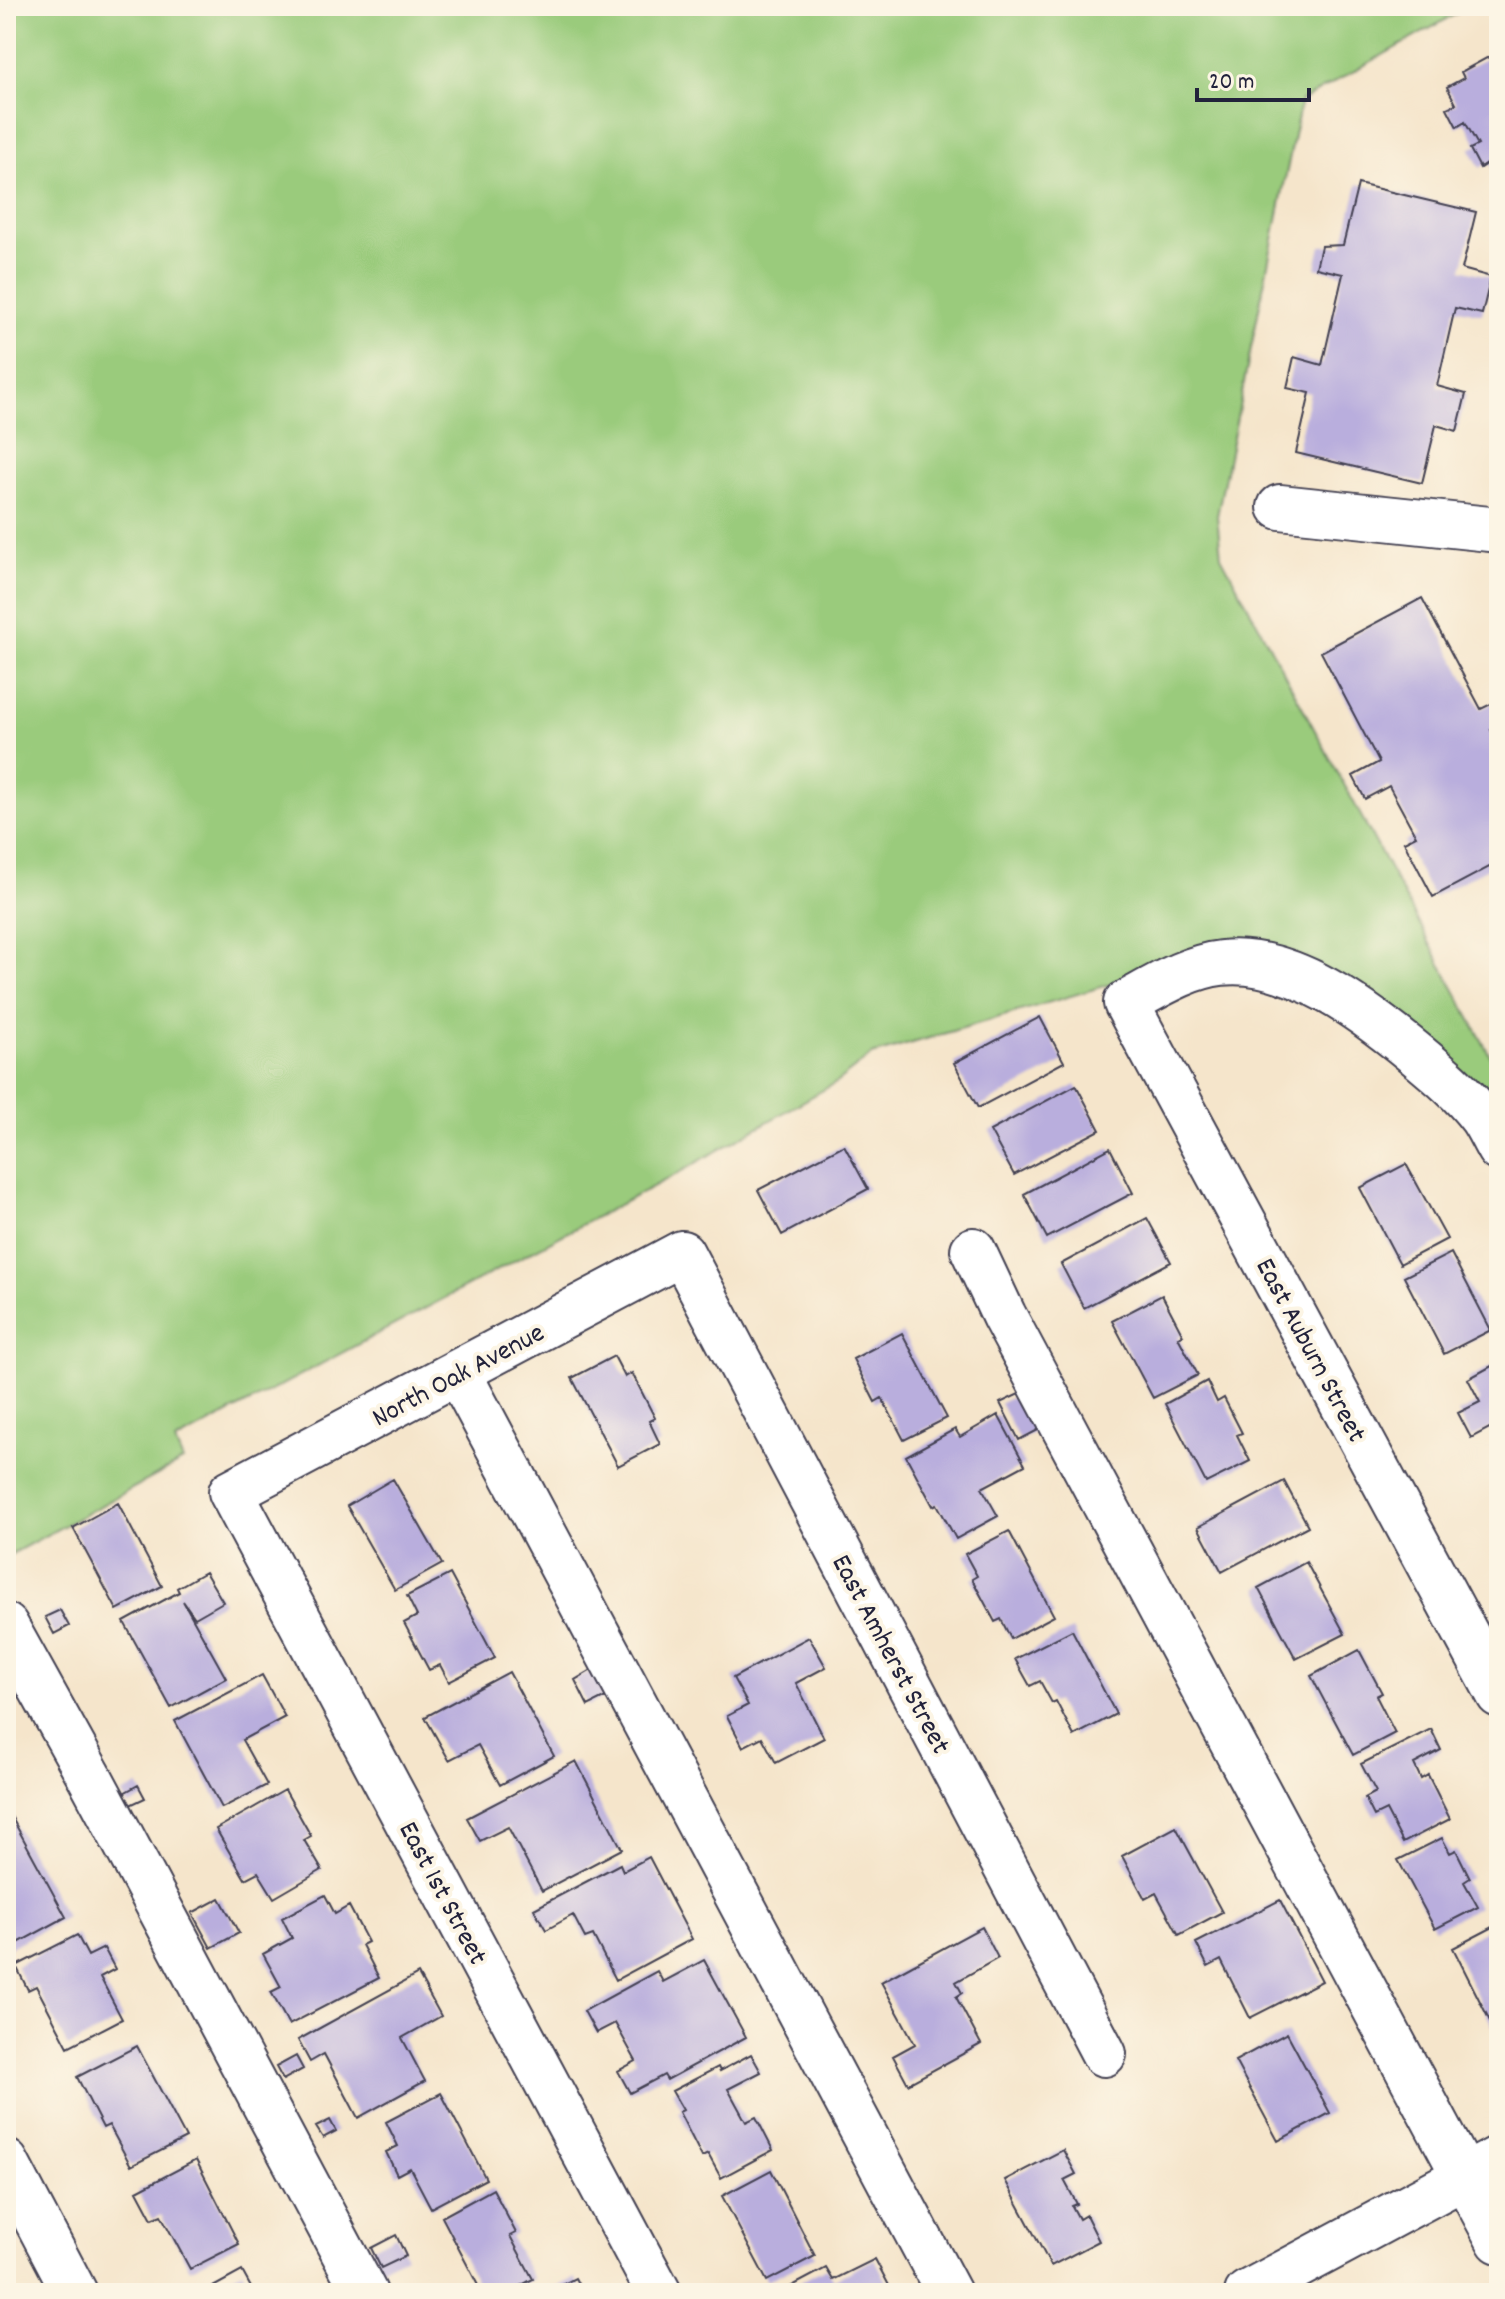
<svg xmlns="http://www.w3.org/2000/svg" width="1505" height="2299" viewBox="0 0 1505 2299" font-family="Dekko,sans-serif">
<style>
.green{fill:#9acb7b;stroke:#5e765b;stroke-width:2}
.building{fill:#b9aedd}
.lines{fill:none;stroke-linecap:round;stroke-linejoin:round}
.minor-casing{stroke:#423f51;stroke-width:48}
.major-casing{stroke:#423f51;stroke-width:48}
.minor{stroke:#fff;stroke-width:44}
.major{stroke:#fff;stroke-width:44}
.labels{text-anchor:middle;stroke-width:8;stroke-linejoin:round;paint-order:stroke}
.street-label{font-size:28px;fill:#22223b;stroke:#fcf5e5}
</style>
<rect width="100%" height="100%" fill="#fcf5e5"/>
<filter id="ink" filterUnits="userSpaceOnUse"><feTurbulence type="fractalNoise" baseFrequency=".0125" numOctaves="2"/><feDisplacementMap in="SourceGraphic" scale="16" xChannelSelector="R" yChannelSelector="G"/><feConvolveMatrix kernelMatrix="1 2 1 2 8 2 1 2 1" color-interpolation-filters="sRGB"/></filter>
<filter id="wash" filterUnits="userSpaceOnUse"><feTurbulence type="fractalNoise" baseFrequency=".006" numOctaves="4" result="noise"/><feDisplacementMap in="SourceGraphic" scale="32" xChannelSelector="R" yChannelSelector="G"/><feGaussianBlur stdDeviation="1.8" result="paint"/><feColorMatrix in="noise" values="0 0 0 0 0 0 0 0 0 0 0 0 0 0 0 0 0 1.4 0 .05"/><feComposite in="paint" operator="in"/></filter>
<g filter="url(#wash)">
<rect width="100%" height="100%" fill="#f5e5cb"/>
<path class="green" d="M6,6H1470L1301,101L1217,516L1221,556L1499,1072V1125L1446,1059L1413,1023L1366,992L1229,949L872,1055L837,1082L675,1175L175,1442L183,1461L6,1557Z"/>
<g id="blocks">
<path class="building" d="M1492,55L1499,68V180L1489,162L1480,168L1470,149L1478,145L1465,122L1457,127L1447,108L1456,104L1447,87L1464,78L1461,72Z
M1358,184L1476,212L1462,269L1491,277L1482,314L1455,308L1437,386L1466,394L1457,431L1436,425L1422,483L1296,453L1310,393L1287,388L1294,357L1322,365L1343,274L1316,268L1321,246L1343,245Z
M1422,598L1481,709L1499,700V726L1491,730L1499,746V862L1433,897L1404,842L1416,836L1389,786L1365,799L1353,776L1379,762L1321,652Z
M1040,1017L1064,1062L978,1108L954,1063Z
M1076,1085L1100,1130L1014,1175L990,1131Z
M844,1145L868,1189L782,1235L758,1190Z
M1110,1148L1133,1193L1047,1238L1024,1194Z
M1406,1164L1447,1239L1400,1264L1360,1188Z
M1147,1218L1171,1262L1084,1308L1061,1264Z
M1451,1253L1491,1330L1444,1354L1404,1277Z
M1162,1295L1183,1335L1178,1337L1198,1375L1153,1398L1112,1321Z
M902,1333L947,1418L904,1440L882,1398L875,1402L853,1359Z
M614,1356L625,1377L632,1373L655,1418L649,1421L660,1444L618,1466L572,1378Z
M1499,1362V1423L1471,1438L1458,1413L1480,1402L1468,1379Z
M1207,1381L1217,1402L1224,1398L1242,1433L1237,1435L1250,1461L1206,1483L1165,1404Z
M1021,1393L1040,1429L1019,1440L1000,1403Z
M998,1415L1025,1465L982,1488L998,1516L956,1539L937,1504L933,1506L906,1456L955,1429L960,1437Z
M393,1479L442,1564L395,1590L347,1506Z
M1284,1481L1308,1526L1222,1572L1198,1527Z
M118,1503L162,1586L117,1610L73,1528Z
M1009,1531L1054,1616L1011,1639L1001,1619L995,1622L972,1579L977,1576L965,1554Z
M1306,1562L1345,1634L1296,1659L1258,1588Z
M205,1572L223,1602L195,1618L183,1601L226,1678L171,1708L124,1622L179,1592L177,1588Z
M450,1574L495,1658L449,1682L440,1665L429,1670L404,1623L417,1616L407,1596Z
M60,1610L69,1626L54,1634L45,1617Z
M1072,1630L1116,1714L1074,1736L1056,1701L1052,1703L1040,1681L1030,1686L1015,1659Z
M809,1637L826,1667L796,1683L824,1738L776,1763L762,1737L743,1747L727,1716L748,1705L733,1678Z
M1359,1650L1382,1693L1376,1696L1395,1733L1353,1755L1311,1676Z
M592,1670L606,1697L588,1706L575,1680Z
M509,1672L554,1756L500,1785L478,1745L449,1760L425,1717Z
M262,1675L285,1717L242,1740L267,1785L222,1808L175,1721Z
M1431,1729L1441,1750L1414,1764L1421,1779L1428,1775L1450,1819L1403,1843L1386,1810L1374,1816L1365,1798L1376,1792L1361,1764Z
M576,1761L622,1849L542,1891L508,1827L480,1841L467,1818Z
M138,1785L145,1798L128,1806L122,1794Z
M285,1790L311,1836L304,1840L322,1870L274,1898L258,1872L245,1879L216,1829Z
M6,1807L66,1917L9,1948L6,1943Z
M1176,1827L1222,1912L1179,1935L1156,1893L1145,1899L1122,1856Z
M1442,1838L1450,1853L1456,1850L1470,1878L1464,1882L1478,1907L1435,1929L1398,1860Z
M649,1857L692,1939L616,1980L593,1935L585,1938L573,1915L546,1930L534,1909L620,1864L623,1871Z
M325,1895L335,1914L349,1906L368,1942L362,1945L379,1978L289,2025L271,1992L281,1987L263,1954L292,1938L282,1918Z
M220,1898L239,1933L211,1948L192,1913Z
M1280,1900L1322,1981L1250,2018L1221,1960L1208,1967L1196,1943Z
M1499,1924V2026L1494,2029L1453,1948Z
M982,1927L998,1958L956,1982L962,1993L956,1997L981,2044L908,2084L893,2056L915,2044L881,1982Z
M77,1935L88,1956L104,1948L115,1969L100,1977L122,2019L68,2047L36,1986L28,1990L16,1966Z
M704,1960L746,2037L667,2080L664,2075L630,2093L618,2071L636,2061L615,2023L596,2033L584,2011L657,1971L663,1982Z
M418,1974L441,2016L402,2038L425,2081L358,2118L324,2054L310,2062L298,2040Z
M1287,2033L1330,2113L1278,2141L1235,2061Z
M137,2046L186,2138L131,2166L109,2125L103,2128L77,2077Z
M751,2054L761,2072L728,2089L746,2122L756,2117L773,2150L721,2178L708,2154L702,2157L679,2112L683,2110L672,2091L718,2067L720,2071Z
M296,2056L303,2069L283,2080L276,2067Z
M441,2093L486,2179L431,2208L410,2168L397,2175L386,2152L398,2146L386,2122Z
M330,2120L336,2131L323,2138L316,2127Z
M1063,2150L1076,2174L1064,2180L1077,2204L1072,2206L1079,2219L1086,2215L1099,2241L1051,2266L1005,2180Z
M196,2160L239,2244L190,2269L161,2215L152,2219L137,2191Z
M771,2170L815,2256L767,2281L722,2196Z
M493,2189L516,2233L510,2236L533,2279L507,2293H482L442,2217Z
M396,2235L406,2256L381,2268L371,2248Z
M875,2259L893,2293H779L826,2268L833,2280Z
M242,2271L254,2293H202Z
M575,2278L583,2293H546Z"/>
</g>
</g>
<g filter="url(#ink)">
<use href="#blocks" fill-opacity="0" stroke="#423f51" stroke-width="2"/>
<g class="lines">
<g class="minor-casing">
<path id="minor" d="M1280,507L1499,530
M1499,1149C1493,1139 1488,1127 1481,1117C1463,1093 1439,1073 1416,1054C1365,1012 1291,955 1221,963C1187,967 1156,987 1126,1003L1499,1695
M973,1250L1004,1316L1499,2241
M458,1372L949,2293
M6,1626L92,1781L365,2293
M6,2162L75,2293
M659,2293L231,1492L682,1253L1104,2054"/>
</g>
<g class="major-casing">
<path id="major" d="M1247,2293L1499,2158"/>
</g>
<use href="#minor" class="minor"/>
<use href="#major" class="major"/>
</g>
</g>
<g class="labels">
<g class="street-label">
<text transform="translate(1313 1349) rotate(62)" y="10">East Auburn Street</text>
<text transform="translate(457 1373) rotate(-28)" y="10">North Oak Avenue</text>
<text transform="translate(893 1653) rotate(62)" y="10">East Amherst Street</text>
<text transform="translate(445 1892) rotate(62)" y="10">East 1st Street</text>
</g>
</g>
<rect width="1505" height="2299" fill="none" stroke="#fcf5e5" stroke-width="32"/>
<path d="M1197 88v12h112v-12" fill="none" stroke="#22223b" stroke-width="4"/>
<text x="1209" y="88" font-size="24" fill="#22223b" stroke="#fcf5e5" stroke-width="6" paint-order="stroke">20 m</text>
</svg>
